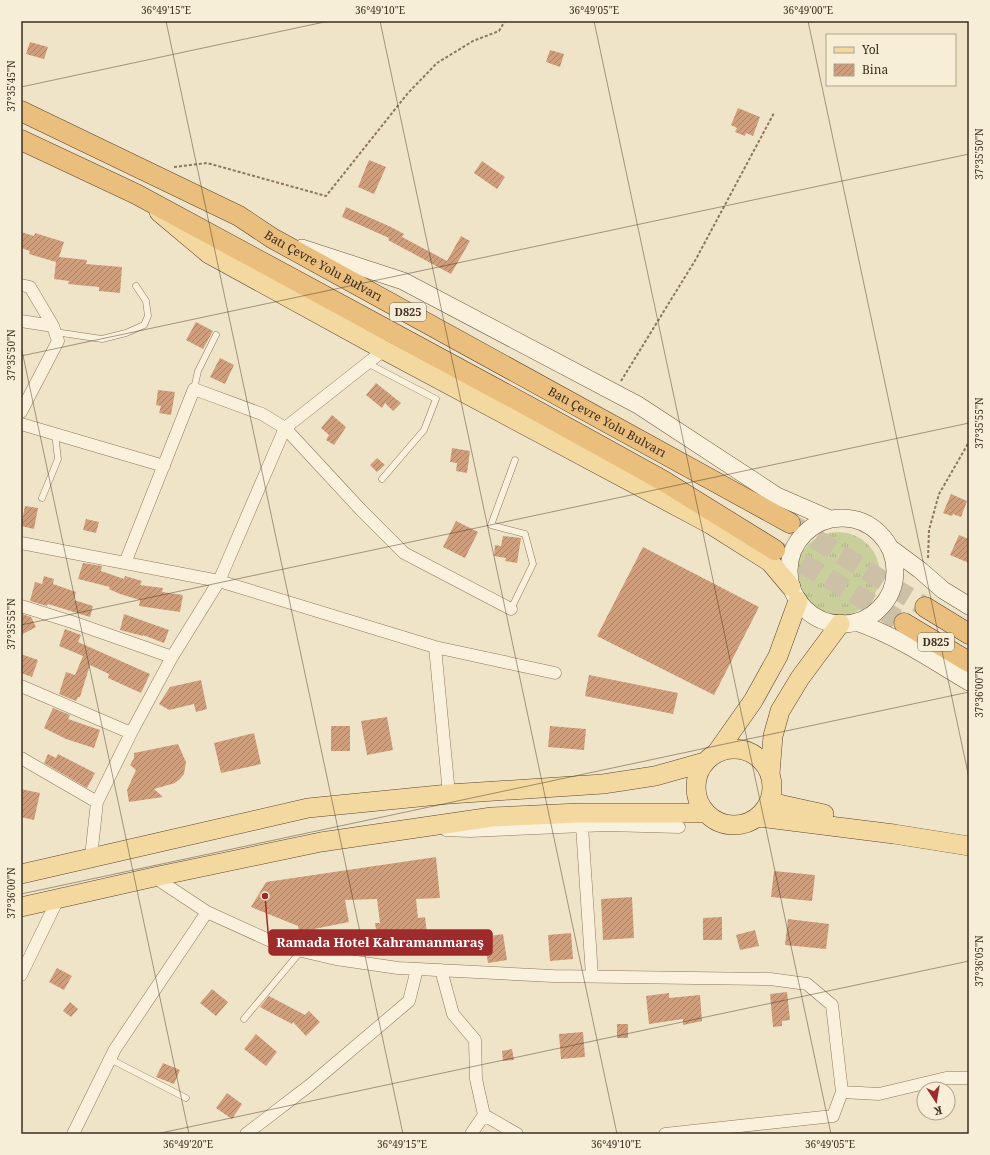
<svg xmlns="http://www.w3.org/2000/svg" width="990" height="1155" viewBox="0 0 990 1155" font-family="'Noto Serif',serif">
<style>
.grass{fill:url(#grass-tufts)}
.building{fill:url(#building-hatch)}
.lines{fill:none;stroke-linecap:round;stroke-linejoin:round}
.trunk-tunnel{stroke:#ccc0a6;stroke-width:20;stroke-dasharray:20 10;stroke-linecap:butt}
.service-casing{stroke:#8d765c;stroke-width:7}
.minor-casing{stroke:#8d765c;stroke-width:13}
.secondary-casing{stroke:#6f573f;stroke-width:18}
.primary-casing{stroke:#5b4430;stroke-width:20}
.trunk-casing{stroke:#5b4430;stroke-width:21}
.path{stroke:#8d765c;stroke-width:2;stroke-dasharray:3 2;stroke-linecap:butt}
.service{stroke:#faf1dc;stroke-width:6}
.minor{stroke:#faf1dc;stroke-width:12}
.secondary{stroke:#faf1dc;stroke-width:17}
.primary{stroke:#f3d9a0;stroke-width:19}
.trunk{stroke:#eabe7c;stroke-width:20}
.ticks{fill:none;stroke:#3d2e20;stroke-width:1;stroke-opacity:0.45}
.labels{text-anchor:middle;stroke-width:4;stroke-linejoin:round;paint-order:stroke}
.shield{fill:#f7eed8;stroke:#756857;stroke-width:1}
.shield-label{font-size:11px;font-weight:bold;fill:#3d2e20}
.street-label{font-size:12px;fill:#3d2e20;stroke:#f7eed8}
.leader{fill:none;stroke:#9e2a2b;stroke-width:1.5}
.callout-dot{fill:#9e2a2b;stroke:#f7eed8;stroke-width:1.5}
.callout{fill:#9e2a2b;stroke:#9e2a2b;stroke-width:1.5}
.callout-label{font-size:13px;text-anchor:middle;font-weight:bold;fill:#fff}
.neatline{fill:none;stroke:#3d2e20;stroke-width:1.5}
.ticks-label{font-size:10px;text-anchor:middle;fill:#3d2e20}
</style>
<defs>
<pattern id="grass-tufts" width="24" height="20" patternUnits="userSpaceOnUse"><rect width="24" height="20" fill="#c9cf9b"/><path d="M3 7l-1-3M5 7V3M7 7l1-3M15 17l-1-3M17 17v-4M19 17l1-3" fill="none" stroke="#aeb285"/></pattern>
<pattern id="building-hatch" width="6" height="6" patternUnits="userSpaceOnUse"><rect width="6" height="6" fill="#cf9f7d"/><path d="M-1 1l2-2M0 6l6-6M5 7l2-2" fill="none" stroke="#a98266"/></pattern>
</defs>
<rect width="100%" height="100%" fill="#f0e4c8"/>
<path class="grass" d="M796 574a42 42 0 1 1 84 0a42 42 0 1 1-84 0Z"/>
<path class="building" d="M30,42L48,47L44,59L26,54Z
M550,50L564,54L560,67L546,62Z
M738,108L760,117L753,136L746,133L745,136L735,132L737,128L731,125Z
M369,160L386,167L374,194L358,187Z
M482,161L505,177L497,189L474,173Z
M346,207L391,227L404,234L402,237L447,261L461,236L470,241L451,274L388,240L389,238L342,217Z
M21,232L34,236L35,233L64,242L59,257L87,260L86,264L122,267L120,293L99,291V287L68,284L69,281L54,279L56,262L29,254L30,251L21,248Z
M196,322L213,331L203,349L186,340Z
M220,358L234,365L225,384L210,377Z
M376,383L401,403L393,411L385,403L382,408L366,395Z
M158,390L175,392L171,415L159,413L161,406L156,405Z
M332,415L346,427L334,445L326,440L329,435L321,428Z
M452,448L470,451L467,473L456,471L457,463L450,462Z
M377,458L385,465L377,472L370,465Z
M951,494L967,501L961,517L953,514L952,516L943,513Z
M25,506L38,508L34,529L21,526Z
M86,519L99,522L96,533L83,530Z
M456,521L478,532L465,558L443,547Z
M959,535L969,539V563L950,555Z
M503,536L521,538L517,563L505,561L506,558L494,556L495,545L501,546Z
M643,547L759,607L714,695L597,636Z
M83,563L102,566L101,571L124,579L125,576L142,581L140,585L163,588L162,592L183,595L180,612L139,606L140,600L120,594L109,589L110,587L78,579Z
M44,576L54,579L53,584L76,592L74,600L93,606L90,617L48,604L47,606L30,601L35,582L42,584Z
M22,614L31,617L36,627L21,635Z
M124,614L169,630L164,643L143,635V636L120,630Z
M65,629L81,635L78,642L150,674L141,693L108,678L109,674L90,665L80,697H78L76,701L59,694L66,672L75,675L83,656L59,646Z
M21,654L38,660L32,677L21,673Z
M589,675L678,693L673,714L585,696Z
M201,680L207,709L196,712L194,704L169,710L159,704L170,687Z
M53,708L70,715L68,719L100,730L94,748L66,739L44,728Z
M387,717L393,750L367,755L361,721Z
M331,726H350V751H331Z
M550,726L586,729L584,750L548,747Z
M254,733L261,764L221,773L214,743Z
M178,744L186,762L184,774L180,779L175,783L154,789L163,797L129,802L127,790L136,770L130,765L134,758V753Z
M48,754L56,758L58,754L95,773L87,788L44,763Z
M21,789L40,793L34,820L21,817Z
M436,857L440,898L416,899L418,918L425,917L428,941L389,946L388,942L378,943L375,923H380L377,899L345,900L349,922L299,932L298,926L251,907L266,882Z
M774,871L815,875L812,901L771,897Z
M632,897L634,938L603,940L601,899Z
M722,917V940H703V918Z
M788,919L829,924L826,949L785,945Z
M755,930L759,946L740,950L736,935Z
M571,933L573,959L550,961L548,935Z
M503,934L507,960L488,963L484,937Z
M57,968L72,976L64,990L49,982Z
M212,989L228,1002L216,1016L200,1003Z
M787,992L790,1020L782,1021V1026L773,1027L770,994Z
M669,993V998L700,995L702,1021L683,1025V1019L649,1024L646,996Z
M269,996L305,1015L309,1011L320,1022L306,1036L293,1022L292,1024L260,1007Z
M70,1002L78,1009L71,1017L63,1011Z
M617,1024H628V1038H617Z
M583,1032L585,1057L561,1059L559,1034Z
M256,1034L277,1052L266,1066L244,1049Z
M512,1049L514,1060L503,1061L502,1051Z
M163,1063L180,1070L174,1084L156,1077Z
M227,1093L242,1104L232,1119L216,1108Z"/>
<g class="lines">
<path class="trunk-tunnel" d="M790,523L925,607
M775,550L814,570L904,623"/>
<g class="service-casing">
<path id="service" d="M55,332L102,339L126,333L144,325L148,316L146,301L136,286
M367,363L436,399L424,430L382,479
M194,389L198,371L216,335
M42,498L58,459L55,434
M511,609L533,564L525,534L491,525L515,460
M244,1019L301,951
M110,1059L186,1098"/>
</g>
<g class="minor-casing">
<path id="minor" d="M21,285L30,287L53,326L58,341L21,412
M21,321L53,326
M21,424L164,466
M21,543L219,581L435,647L555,673
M125,563L194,389L262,414L285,428L361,510L404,553L511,609
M21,606L72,622L172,657
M435,647L449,794
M21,686L131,733
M21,758L97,802
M582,826L592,976
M446,830L470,831L607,825L679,827
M91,857L97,802L131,733L172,657L219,581L285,428L384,350
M154,877L207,912L284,947L336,959L398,968L553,976L770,979L807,984L832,1005L842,1092L833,1116L665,1134
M441,970L453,1014L475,1040L476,1079L484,1115L471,1134
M21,975L58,899
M842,1092L879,1094L946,1078H969
M484,1115L517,1134
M73,1134L115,1049L207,912
M246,1134L310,1085L409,1001L417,969"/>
</g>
<g class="secondary-casing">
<path id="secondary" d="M302,248L403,281L638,405L777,496L830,519
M789 571a53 53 0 1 1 106 0a53 53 0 1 1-106 0Z
M889,547L920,570L943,590L969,606
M856,622C897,636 932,660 969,682"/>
</g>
<g class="primary-casing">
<path id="primary" d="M159,212L209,254L384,350L710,524L770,562L791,587
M696 787a38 38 0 1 1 76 0a38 38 0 1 1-76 0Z
M717,752L753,701L778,656L798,601
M770,774L773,736L780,711L800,678L840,624
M770,801L783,805L824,814
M758,817L894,834L969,846
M21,874L308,808L449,794L603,784L655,776L705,762
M21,907L154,877L321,842L492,817L579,813H706"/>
</g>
<g class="trunk-casing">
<g id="trunk">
<path id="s1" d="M21,111L239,216L272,238L790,523"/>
<path d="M21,140L136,194L539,412L662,480L775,550"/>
<path d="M925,607L969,634"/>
<path d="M904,623L969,662"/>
</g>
</g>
<path class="path" d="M174,167L207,163L326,196L408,93L437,63L473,41L499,31L505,21
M621,381L696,259L774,113
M928,558L929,530L939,494L969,442"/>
<use href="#service" class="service"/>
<use href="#minor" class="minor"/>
<use href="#secondary" class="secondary"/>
<use href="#primary" class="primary"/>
<use href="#trunk" class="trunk"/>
</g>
<path class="ticks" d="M166,21L403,1134M380,21L617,1134M594,21L831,1134M808,21L969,778M21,87L329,21M21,346L189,1134M21,356L969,154M21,625L969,423M21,894L969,692M156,1134L969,961"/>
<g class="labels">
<g class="shield">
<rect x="390" y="303" width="36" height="18" rx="3"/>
<rect x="918" y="633" width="36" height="18" rx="3"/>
</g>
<g class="shield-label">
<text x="408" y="316">D825</text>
<text x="936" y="646">D825</text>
</g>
<g class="street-label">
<text dy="4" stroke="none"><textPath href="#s1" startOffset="340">Batı Çevre Yolu Bulvarı</textPath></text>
<text dy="4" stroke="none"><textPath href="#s1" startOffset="664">Batı Çevre Yolu Bulvarı</textPath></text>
</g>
</g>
<path class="leader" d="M265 896L269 943"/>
<circle class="callout-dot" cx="265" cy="896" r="4"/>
<rect class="callout" x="269" y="930" width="223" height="25" rx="4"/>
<g class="callout-label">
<text x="380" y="947">Ramada Hotel Kahramanmaraş</text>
</g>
<rect width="990" height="1155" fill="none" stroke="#f7eed8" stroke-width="44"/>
<rect x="826" y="34" width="130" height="52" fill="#f7eed8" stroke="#ada18e"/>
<rect x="834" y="47" width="20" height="6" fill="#f3d9a0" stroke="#ada18e"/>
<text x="862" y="54" font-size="12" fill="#3d2e20">Yol</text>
<rect x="834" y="64" width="20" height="12" fill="url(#building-hatch)" stroke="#ada18e"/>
<text x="862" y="74" font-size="12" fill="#3d2e20">Bina</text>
<g transform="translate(936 1101) rotate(168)"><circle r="19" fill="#f7eed8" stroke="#ada18e"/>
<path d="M0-3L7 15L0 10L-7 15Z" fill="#9e2a2b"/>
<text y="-6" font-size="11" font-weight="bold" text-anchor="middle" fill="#3d2e20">K</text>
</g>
<rect x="22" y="22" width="946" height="1111" class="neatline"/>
<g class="ticks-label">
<text x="166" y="14">36°49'15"E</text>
<text x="380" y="14">36°49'10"E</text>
<text x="594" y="14">36°49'05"E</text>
<text x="808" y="14">36°49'00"E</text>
<text transform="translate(11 86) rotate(-90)" y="4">37°35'45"N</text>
<text transform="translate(979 154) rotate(-90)" y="4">37°35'50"N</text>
<text transform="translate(11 355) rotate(-90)" y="4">37°35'50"N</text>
<text transform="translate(979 423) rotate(-90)" y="4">37°35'55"N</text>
<text transform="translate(11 624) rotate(-90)" y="4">37°35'55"N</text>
<text transform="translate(979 692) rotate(-90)" y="4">37°36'00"N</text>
<text transform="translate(11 893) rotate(-90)" y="4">37°36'00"N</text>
<text transform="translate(979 961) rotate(-90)" y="4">37°36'05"N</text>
<text x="188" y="1148">36°49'20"E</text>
<text x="402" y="1148">36°49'15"E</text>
<text x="616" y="1148">36°49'10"E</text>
<text x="830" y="1148">36°49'05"E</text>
</g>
</svg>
